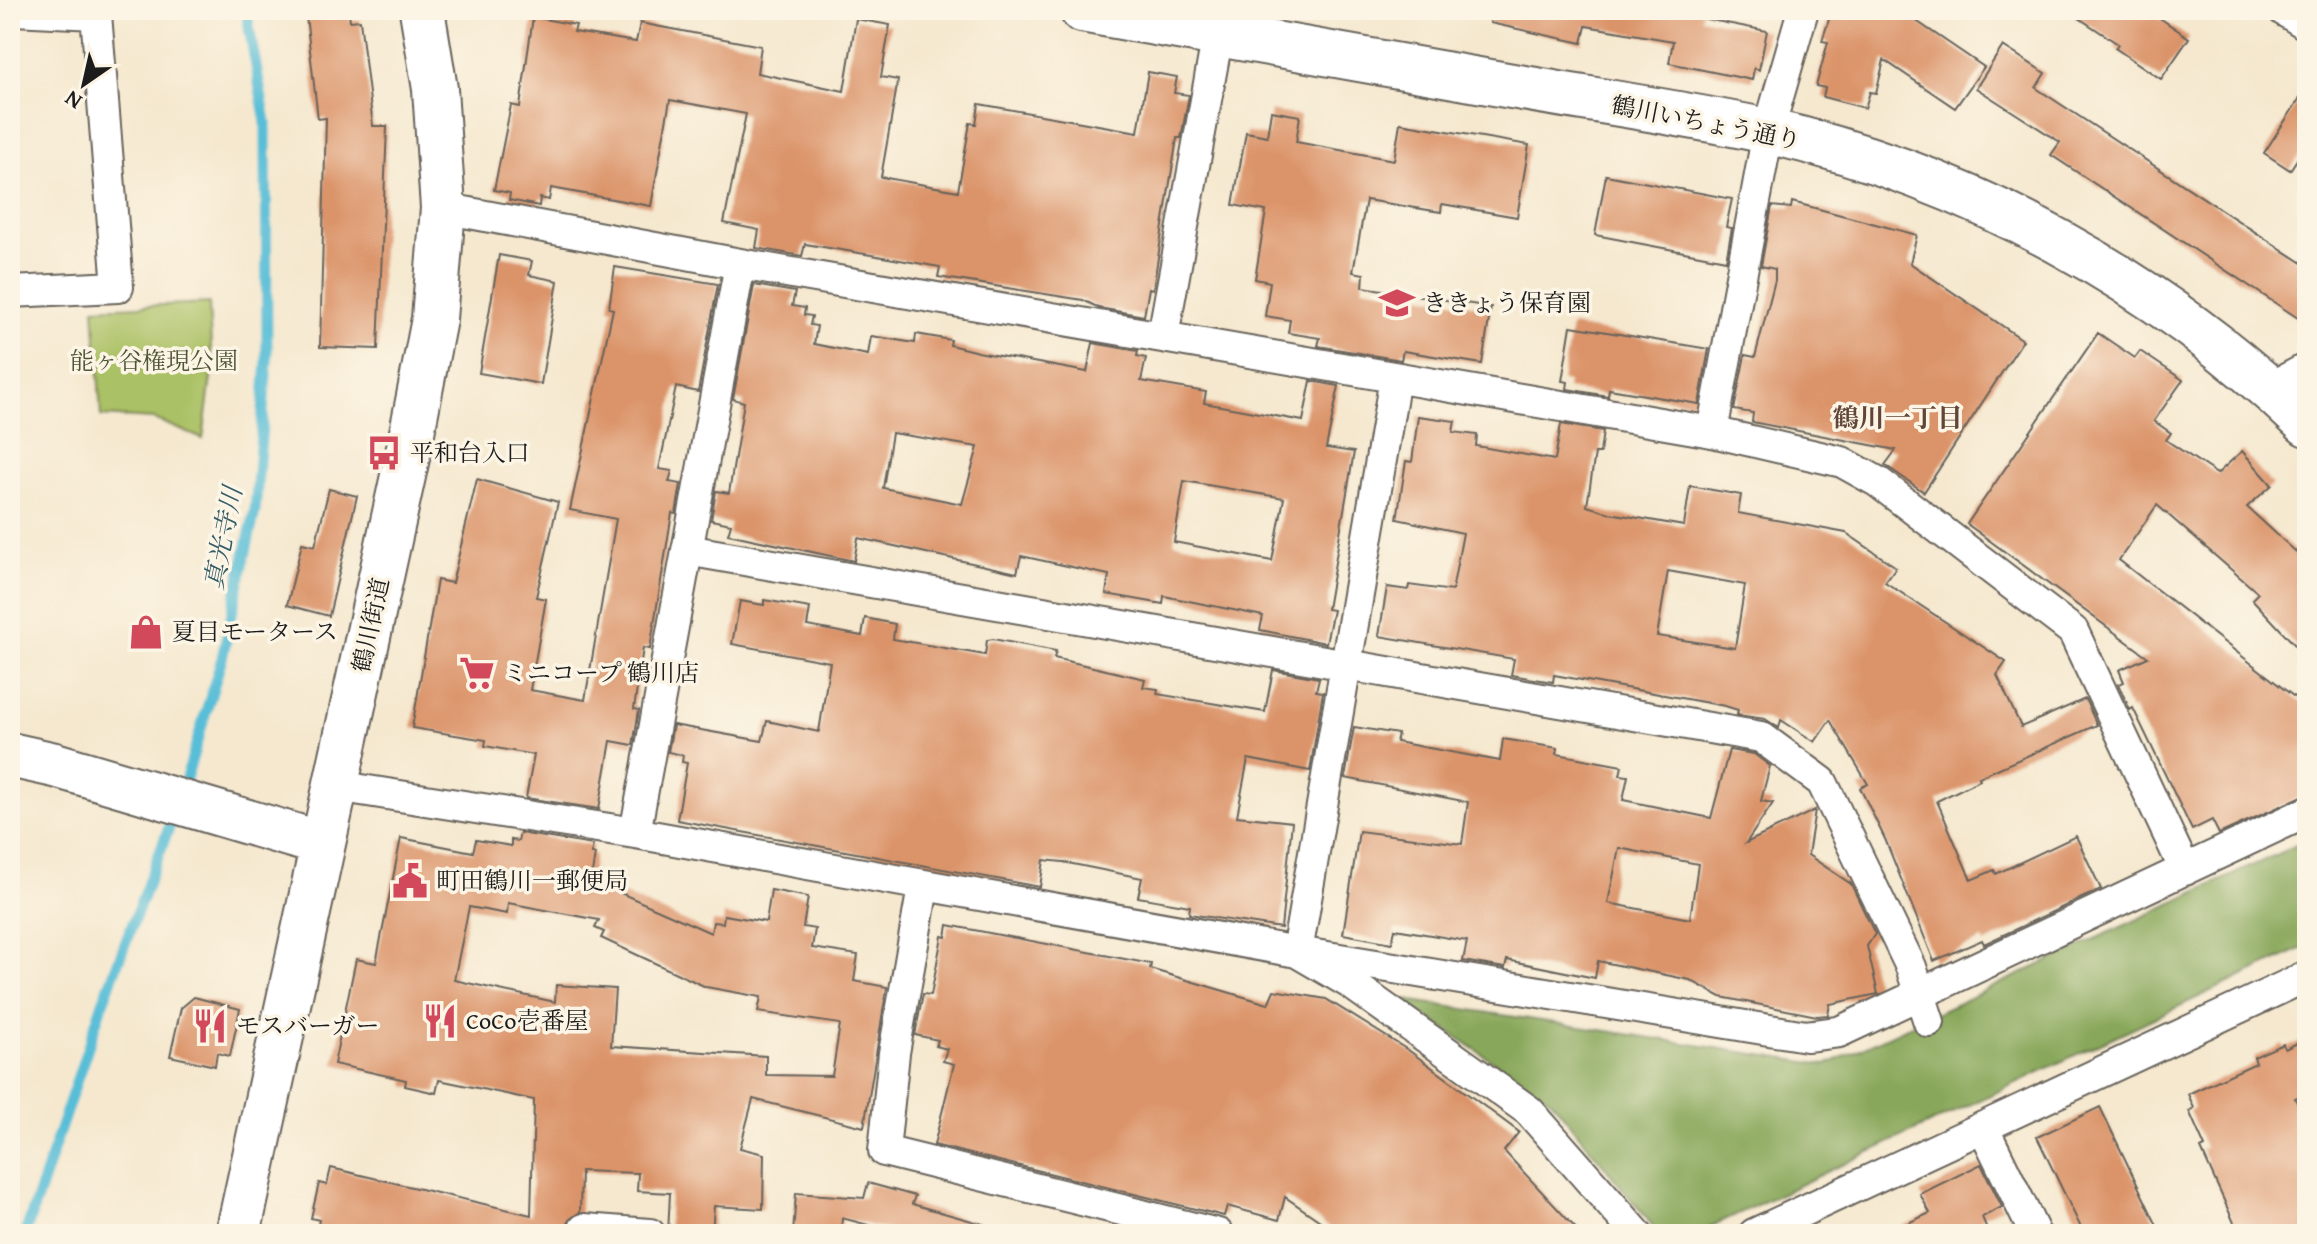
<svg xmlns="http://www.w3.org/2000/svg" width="2317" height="1244" viewBox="0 0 2317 1244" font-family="'Gentium Book Plus','Noto Serif JP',serif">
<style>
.green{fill:#abc165;stroke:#646e40;stroke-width:2}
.forest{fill:#88a75a;stroke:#52623b;stroke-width:2}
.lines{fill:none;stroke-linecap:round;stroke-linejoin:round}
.stream{stroke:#59bed7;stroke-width:11}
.building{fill:#db946b;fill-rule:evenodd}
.street-casing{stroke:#68635b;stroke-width:34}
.secondary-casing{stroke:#68635b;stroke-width:48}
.street{stroke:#fff;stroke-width:30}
.secondary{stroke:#fff;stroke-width:44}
.labels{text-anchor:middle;stroke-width:7;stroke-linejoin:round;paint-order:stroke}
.street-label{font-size:24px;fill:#1c1c1c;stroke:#fcf5e5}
.poi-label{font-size:24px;fill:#1c1c1c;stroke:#fcf5e5;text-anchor:start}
.park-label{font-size:24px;fill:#4e5636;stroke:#fcf5e5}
.neighbourhood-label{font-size:26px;font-weight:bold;fill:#5f4638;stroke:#fcf5e5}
.water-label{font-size:26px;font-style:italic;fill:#345d67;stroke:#fcf5e5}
</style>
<rect width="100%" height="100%" fill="#fcf5e5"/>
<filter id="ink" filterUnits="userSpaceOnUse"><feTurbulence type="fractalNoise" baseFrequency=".0125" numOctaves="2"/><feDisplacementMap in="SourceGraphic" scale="16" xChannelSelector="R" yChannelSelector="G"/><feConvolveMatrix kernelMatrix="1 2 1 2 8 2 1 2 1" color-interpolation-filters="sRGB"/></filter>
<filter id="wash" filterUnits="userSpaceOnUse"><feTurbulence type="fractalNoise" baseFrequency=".006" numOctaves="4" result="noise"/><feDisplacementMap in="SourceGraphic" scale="32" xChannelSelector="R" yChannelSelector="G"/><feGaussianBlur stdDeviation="1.8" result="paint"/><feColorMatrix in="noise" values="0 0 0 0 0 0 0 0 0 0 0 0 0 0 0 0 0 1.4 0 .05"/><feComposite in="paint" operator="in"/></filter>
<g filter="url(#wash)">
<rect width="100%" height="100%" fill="#f5e8cf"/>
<path class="green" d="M209,303L212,370L203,439L154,419L101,416L94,308Z"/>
<path class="forest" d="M2307,840V946L1695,1234H1659L1552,1101L1400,999L1826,1065Z"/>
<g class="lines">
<path class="stream" d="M182,792L222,658L255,511L267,362L266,122L246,10
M25,1234L103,1002L176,809"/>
</g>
<g id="blocks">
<path class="building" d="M1491,10H1702L1701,18L1767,31L1759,70L1754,68L1752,80L1669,63L1673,41L1586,26L1582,43L1490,23Z
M1832,10H1922L1915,20L1984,67L1955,108L1884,60L1876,93L1870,92L1865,108L1823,97L1825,88L1816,86L1828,42L1822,41Z
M2067,10H2148L2189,38L2161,79L2115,48L2118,44Z
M349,12L350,21L360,20L373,126H387L378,349L320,347L326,118L318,119L306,16Z
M533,17L576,25L574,32L636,42L640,23L761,46L757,73L844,91L856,19L890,25L881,77L898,80L881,177L958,191L970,123L976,124L979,104L1138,132L1148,72L1177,77L1174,93L1189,95L1181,138H1177L1153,289L1149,288L1144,316L1099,308L1083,300L938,277L940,267L871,255L805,244L802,256L756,248L759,230L724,223L746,114L670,100L651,206L551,188L549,200L540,198L539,206L509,200L510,193L494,190L511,105L520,107Z
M2003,46L2045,73L2036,88L2307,266V324L2051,155L2060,142L1976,88Z
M2307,87V144L2290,170L2264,153Z
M1271,111L1300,116L1296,142L1394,160L1400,123L1529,145L1517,217L1442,204L1441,212L1366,200L1353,272L1364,274L1363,287L1491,307L1482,364L1403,351L1401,360L1318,346L1320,338L1288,333L1290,320L1265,316L1270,282L1255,279L1266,211L1233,205L1246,132L1267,136Z
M1606,175L1732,199L1726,227L1732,228L1726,260L1595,235Z
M1792,202L1917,235L1910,263L2023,340L1924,492L1885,465L1896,450L1752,422L1753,413L1734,410L1745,355L1755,357L1775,280V269L1761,266L1772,206L1791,208Z
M499,255L532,261L529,275L558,281L541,384L479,373Z
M615,267L718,284L698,392L676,387L659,469L672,471L669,482L681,484L676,514L672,513L650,649L643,648L634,709L639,710L633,745L611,741L599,809L526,798L534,755L485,746L486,740L412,728L437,580L452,583L477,479L558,502L536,597L546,599L530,690L585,700L616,519L570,510L613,309L609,308Z
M754,285L795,292L792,306L805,308L804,315L812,316L810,325L817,326L814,344L868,355L871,336L915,343L916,334L951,340L950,345L978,352L1087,372L1093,343L1138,351L1137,356L1146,358L1141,381L1206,392L1204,403L1303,421L1311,381L1339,386L1326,448L1354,452L1327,609L1333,610L1326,643L1260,630L1263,616L1164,596L1163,604L1106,594L1109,575L1021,556L1017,573L858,538L854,561L728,534L731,524L711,520L716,491L729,493L744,402L733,399ZM892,433L978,447L962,504L883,488ZM1184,481L1284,498L1272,561L1174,542Z
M1571,326L1709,349L1699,404L1609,389L1608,396L1567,389L1568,382L1562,381Z
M2098,333L2135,358L2140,351L2183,380L2154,421L2171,433L2166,440L2217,474L2242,451L2272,485L2247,507L2307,562V658L2252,599L2258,593L2157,505L2119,560L2307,707V794L2219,834L2212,820L2192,830L2133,708L2130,710L2118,684L2124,682L2119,670L2148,657L1967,524Z
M1418,416L1455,421L1453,432L1477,435L1476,446L1555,460L1561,424L1603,431L1600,453H1595L1587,506L1610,513L1684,526L1690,486L1741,495L1738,513L1846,533L1896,567L1885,582L2006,662L1997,675L2021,727L2085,699L2097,725L1979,777L1980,780L1937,801L1971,880L1994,870L1996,874L2076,836L2101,889L1984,944L1982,940L1934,961L1885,839L1860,788L1868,784L1830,720L1815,742L1781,720L1779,728L1765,719L1737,715L1738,710L1725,706L1554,675L1553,682L1511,675L1514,659L1379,636L1387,587L1408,590L1409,585L1452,591L1463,533L1397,519L1406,461L1412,462ZM1668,571L1745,585L1735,648L1657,636Z
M329,489L357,496L329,616L287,605L302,543L315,546Z
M764,600L810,608L807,626L862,636L865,618L895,624L893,639L985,655L987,640L993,639L1056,651L1054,658L1145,679L1143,687L1158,689L1157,694L1265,712L1273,670L1319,678L1316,691L1323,692L1310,771L1248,759L1237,816L1292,822L1281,928L1189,914L1190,906L1138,897L1142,878L1063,862L1044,860L1040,887L677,820L687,763L682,762L683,755L668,752L673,725L762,741L767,721L819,732L830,662L732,644L740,601L764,605Z
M1354,727L1398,734L1396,742L1500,761L1503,739L1558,748L1557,754L1622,766L1620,775L1628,776L1623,800L1711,818L1729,750L1754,754L1770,766L1761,801L1773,803L1746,843L1815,810L1808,855L1851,884L1875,934L1867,946L1878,994L1830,1004L1828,1015L1817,1016L1721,997L1690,980L1598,961L1595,978L1507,960L1505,968L1463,961L1467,941L1395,929L1392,943L1343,934L1359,831L1462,844L1468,802L1345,778ZM1619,848L1698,864L1690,919L1608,903Z
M520,833L593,845L591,854H595L591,880L711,933L713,922L723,923L724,915L766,922L771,890L808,897L803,927L815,929L812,948L858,955L854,981L887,987L864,1127L753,1099L740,1148L764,1154L763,1209L714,1206L712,1234H668L670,1193L637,1191L638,1173L581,1171L580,1212L569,1220L567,1234H316L319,1220L311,1218L319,1183L327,1185L331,1168L531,1215L534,1100L439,1080L436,1093L405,1086L406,1080L334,1064L356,959L376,963L401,838L473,852L476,840L511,846V840L518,841ZM508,903L599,920L595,928L604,932L601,938L706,987L761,997L758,1012L840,1024L832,1076L766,1075V1056L611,1046L615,989L556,985L555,1002L454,980L469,907L507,914Z
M948,925L1151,964L1150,969L1268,1004L1274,990L1326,999L1411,1052L1519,1132L1504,1151L1581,1234H1339L1285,1197L1279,1220L1227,1206L1224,1216L934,1145L954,1064L943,1061L947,1049L936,1046L938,1040L915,1035L923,994L931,995L942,936L946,937Z
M194,997L240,1009L230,1056L217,1053L215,1066L170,1056L181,1008Z
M2307,1038V1093L2295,1098L2307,1124V1234H2239L2201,1149L2205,1147L2189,1111L2194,1108L2188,1094L2256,1063L2254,1057L2283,1044L2285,1049Z
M2100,1107L2161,1234H2084L2037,1137Z
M1981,1164L2002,1207L1982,1217L1989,1234H1884L1930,1213L1920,1194Z
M868,1183L915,1196L912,1204L986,1225L985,1234H902L842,1218L841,1234H793L796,1193L864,1198Z"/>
</g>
</g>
<g filter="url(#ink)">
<use href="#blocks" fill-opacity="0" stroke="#68635b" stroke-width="2"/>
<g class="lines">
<g class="street-casing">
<path id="street" d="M2283,10L2307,25
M443,208L740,264L1712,432L1842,462L1878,482L2073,631L2185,870
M10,292L118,287L96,14L13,10
M1163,336L1218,34L1228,10
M1395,378L1297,952L1350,983L1529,1111L1637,1234
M2270,388L2307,368
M1712,432L1768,132L1803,10
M687,550L1761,737L1822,782L1911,967L1929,1022
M336,786L635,833L1297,952L1806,1036L1839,1032L2307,812
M635,833L740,264
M923,887L894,1053L884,1151L1218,1234
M1983,1127L2035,1234
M584,1229L650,1234
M1754,1234L2307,976"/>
</g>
<g class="secondary-casing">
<path id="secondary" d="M1082,10C1226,35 1369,61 1512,86C1597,101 1683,113 1767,131C1968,176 2159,281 2307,424
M10,755L55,765L322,844
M238,1234L408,453L434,319L443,208L435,89L422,10"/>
</g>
<use href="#street" class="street"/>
<use href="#secondary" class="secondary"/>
</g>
</g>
<defs>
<g id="school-bare" transform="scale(2.76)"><path d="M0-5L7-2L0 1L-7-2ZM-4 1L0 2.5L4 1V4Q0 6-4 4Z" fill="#d1495b" stroke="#fcf5e5" stroke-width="2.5" paint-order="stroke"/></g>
<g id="bus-bare" transform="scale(2.76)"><path d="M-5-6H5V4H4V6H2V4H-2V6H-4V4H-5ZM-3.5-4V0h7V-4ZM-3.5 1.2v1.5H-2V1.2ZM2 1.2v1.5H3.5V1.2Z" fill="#d1495b" stroke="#fcf5e5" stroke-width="2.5" paint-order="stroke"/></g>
<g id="shop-bare" transform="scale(2.76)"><path d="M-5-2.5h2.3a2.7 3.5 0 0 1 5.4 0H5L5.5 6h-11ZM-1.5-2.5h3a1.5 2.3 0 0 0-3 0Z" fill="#d1495b" stroke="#fcf5e5" stroke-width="2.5" paint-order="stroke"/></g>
<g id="supermarket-bare" transform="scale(2.76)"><path d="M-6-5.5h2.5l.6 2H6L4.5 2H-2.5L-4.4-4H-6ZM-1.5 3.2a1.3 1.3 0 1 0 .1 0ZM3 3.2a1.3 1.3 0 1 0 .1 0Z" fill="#d1495b" stroke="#fcf5e5" stroke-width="2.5" paint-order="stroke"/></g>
<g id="civic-bare" transform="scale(2.76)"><path d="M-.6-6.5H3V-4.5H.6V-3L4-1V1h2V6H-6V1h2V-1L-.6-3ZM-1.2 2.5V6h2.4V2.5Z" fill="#d1495b" stroke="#fcf5e5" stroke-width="2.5" paint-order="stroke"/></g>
<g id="restaurant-bare" transform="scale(2.76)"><path d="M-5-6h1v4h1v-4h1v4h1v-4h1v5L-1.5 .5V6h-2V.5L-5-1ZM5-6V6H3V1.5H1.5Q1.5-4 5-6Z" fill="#d1495b" stroke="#fcf5e5" stroke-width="2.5" paint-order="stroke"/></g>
</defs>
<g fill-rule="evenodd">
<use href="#school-bare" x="1397" y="303"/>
<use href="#bus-bare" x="384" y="453"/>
<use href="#shop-bare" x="146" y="632"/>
<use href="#supermarket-bare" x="477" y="673"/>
<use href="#civic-bare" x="410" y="881"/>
<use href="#restaurant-bare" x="440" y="1021"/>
<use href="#restaurant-bare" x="210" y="1026"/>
</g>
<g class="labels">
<g class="street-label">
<text transform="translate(1706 123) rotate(11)" y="8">鶴川いちょう通り</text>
<text transform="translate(371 625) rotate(-78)" y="8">鶴川街道</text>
</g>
<g class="poi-label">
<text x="1423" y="311">ききょう保育園</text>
<text x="410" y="461">平和台入口</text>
<text x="172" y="640">夏目モータース</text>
<text x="503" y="681">ミニコープ 鶴川店</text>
<text x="436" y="889">町田鶴川一郵便局</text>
<text x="466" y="1029">CoCo壱番屋</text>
<text x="236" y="1034">モスバーガー</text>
</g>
<g class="park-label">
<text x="154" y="369">能ヶ谷権現公園</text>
</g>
<g class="neighbourhood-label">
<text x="1898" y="427">鶴川一丁目</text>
</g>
<g class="water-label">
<text transform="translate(223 538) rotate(-79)" y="9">真光寺川</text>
</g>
</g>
<rect width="2317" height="1244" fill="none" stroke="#fcf5e5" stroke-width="40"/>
<g transform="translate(84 84) rotate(214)" stroke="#fcf5e5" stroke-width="6" paint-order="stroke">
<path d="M0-6L14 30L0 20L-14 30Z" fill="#1c1c1c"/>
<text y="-12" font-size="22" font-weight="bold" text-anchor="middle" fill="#1c1c1c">N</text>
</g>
</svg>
